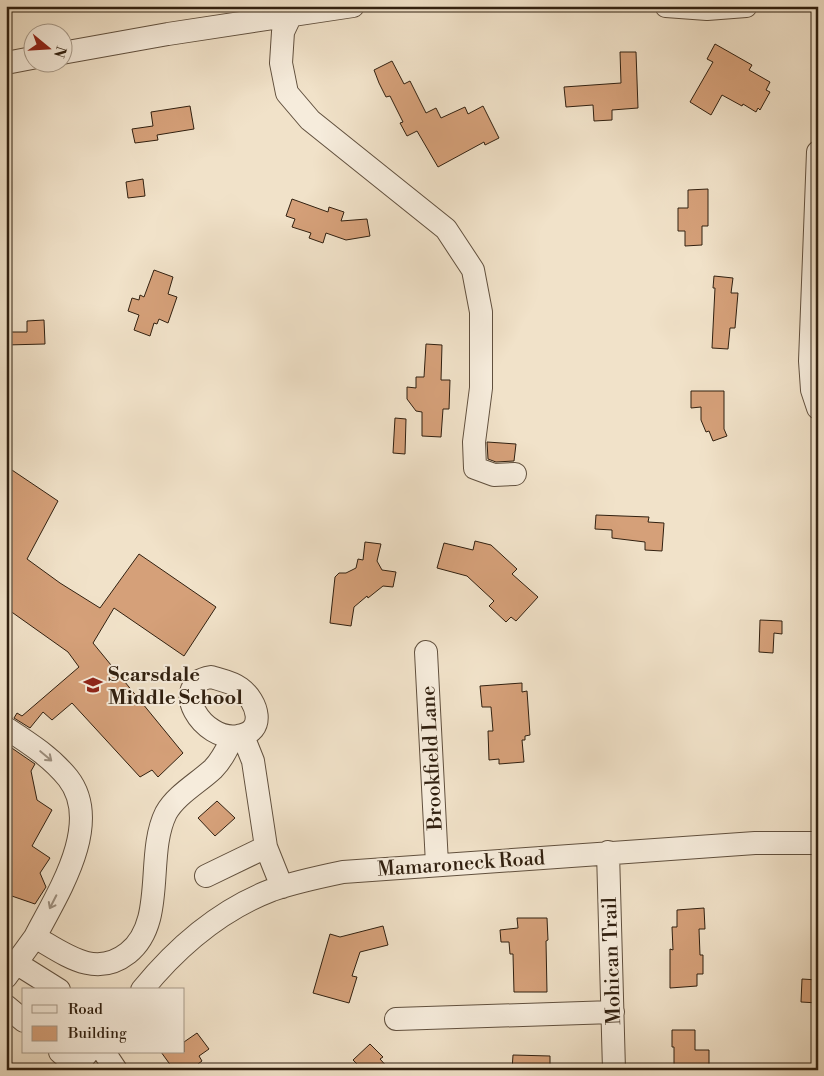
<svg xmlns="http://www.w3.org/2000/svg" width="824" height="1076" viewBox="0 0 824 1076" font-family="'Libre Bodoni',serif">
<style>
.building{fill:#d5a079;stroke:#312010}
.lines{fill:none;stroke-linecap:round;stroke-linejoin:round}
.minor-casing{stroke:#61503e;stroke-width:24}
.minor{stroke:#f6ecdc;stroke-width:22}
.oneway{stroke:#9d9080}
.labels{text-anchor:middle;stroke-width:4;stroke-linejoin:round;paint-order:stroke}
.poi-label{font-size:20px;font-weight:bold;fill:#312010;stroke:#f6ecdc;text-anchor:start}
.street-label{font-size:20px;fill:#312010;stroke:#f6ecdc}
</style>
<rect width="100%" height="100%" fill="#f1e2c9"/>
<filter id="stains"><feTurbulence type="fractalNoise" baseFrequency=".004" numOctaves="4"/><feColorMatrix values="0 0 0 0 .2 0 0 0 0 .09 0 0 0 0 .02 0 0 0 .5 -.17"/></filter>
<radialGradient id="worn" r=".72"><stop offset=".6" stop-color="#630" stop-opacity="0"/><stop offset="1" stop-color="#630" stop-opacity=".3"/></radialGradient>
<path class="building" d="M715,44L752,65L749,70L770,82L766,90L770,92L760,110L758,108L756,112L743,104L742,106L722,95L711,115L690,102L713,62L707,59Z
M620,52H636L638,108L612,110V120L594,121L593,105L566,107L564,87L621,83Z
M392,61L404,84L410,81L426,113L436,108L441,118L465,107L468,114L483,106L499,138L485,145L484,142L438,167L417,131L407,136L400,123L403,122L390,96L386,97L379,83L374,70Z
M190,106L194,129L157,135L158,140L135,143L132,129L153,126L151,112Z
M143,179L145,196L128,198L126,182Z
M708,189V226H702V245L685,246V231H678V208H688V190Z
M292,199L328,212L329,207L344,212L341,221L367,219L370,236L346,240L326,233L323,243L309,238L311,233L292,227L295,219L286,216Z
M154,270L173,277L168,294L177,297L168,323L159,319L157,324L154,323L150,336L134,330L139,315L128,311L132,298L139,300L140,295L144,297Z
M714,276L733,278L731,293H738L735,328H730L728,349L712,348L715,288H713Z
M44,320L45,344L6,345V332H27V321Z
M426,344L442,345L441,380H450L449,409H443L441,437L422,436V412L416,411L407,399V387L416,388V377H424Z
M691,391H724V429L727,436L713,441L709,431L706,432L701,420V407L691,408Z
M395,418L406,419L405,454L393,453Z
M487,442L516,444L514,461L496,462L488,459Z
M6,466L58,501L27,559L60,583L100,608L139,554L216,607L184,656L114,608L93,643L183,753L158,777L152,770L140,777L72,703L52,720L43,712L30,728L14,718L17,713L22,716L79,667L68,652L6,608Z
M596,515L649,517L648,522L664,523L662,551L645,550V542L612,538V530L595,529Z
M475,541L491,545L517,569L512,574L538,597L516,621L511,617L506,622L489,606L494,601L467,576L437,568L444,543L473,550Z
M365,542L381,544L377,561L382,570L396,572L393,587L383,586L368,598L367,596L354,607L351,626L330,623L335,577L339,573H346L356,568L358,559L363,560Z
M760,620L782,621V634L774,633L773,653L759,652Z
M522,683V692L527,691L530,735L525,736V740H522L524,762L499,764V759L489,760L488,731H493L491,707H482L480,686Z
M6,744L35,764L31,771L37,800L52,810L32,846L50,858L40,873L46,887L35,904L6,894Z
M217,801L235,818L215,836L198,818Z
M704,908L705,929H699L700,955H703V974H697V986L670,988V949L673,950L672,927H677V910Z
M517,918H547L548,940L546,941L547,992H514L513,954H510L509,942H501L500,930L518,928Z
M383,926L388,945L360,952L352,976L357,977L349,1003L313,993L330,934L340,937Z
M802,979L818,980V1003L801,1002Z
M672,1030H695V1050H709V1070H677V1068H674V1047H672Z
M197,1033L209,1049L199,1056L202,1061L198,1064L201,1070H174L161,1052H184V1042Z
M370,1044L383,1057L380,1059L390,1070H363L353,1060Z
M513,1055L550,1056V1070H512Z"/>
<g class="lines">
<g class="minor-casing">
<path id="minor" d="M666,6L707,9L746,6
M291,15L283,32L281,63L287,93L310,120L446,229L473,270L481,312V388L474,442L475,468L494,475L515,474
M62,53L168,34L353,6
M6,63L32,58
M818,152L810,361L812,390L818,408
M426,652L437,864
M211,677C221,680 232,682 240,688C258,701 267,732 238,736C203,742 167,684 211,677Z
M6,728C29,743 51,757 68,778C104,824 56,896 35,937
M243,736L253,761L266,847L282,887
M608,852L614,1070
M206,876L266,847
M16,963L59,990
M6,977L35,937C65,954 95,979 128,953C167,922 145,855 166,813C176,795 198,783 213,769C222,760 227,749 233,737
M142,990C177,947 220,910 272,890C295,882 319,877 343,872L755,843H818
M6,1006L24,1021
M396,1019L613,1012
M60,1052L76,1066
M104,1052L116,1070
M74,1070L88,1052"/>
</g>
<use href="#minor" class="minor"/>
</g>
<defs><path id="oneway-shaft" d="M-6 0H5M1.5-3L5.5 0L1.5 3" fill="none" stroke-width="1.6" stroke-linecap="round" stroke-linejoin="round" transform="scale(1.25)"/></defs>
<g class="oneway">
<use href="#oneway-shaft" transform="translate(46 756) rotate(40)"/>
<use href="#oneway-shaft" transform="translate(53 902) rotate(117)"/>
</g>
<defs>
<g id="school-bare" transform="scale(1.5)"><path d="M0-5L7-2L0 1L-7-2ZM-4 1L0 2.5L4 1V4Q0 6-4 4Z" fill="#8f2418" stroke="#f6ecdc" stroke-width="2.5" paint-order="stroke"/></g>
</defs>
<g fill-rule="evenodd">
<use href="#school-bare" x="93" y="685"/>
</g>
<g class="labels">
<g class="poi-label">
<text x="108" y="681">Scarsdale<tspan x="108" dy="23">Middle School</tspan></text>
</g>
<g class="street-label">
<text transform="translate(431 758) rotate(-93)" y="7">Brookfield Lane</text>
<text transform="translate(461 863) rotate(-4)" y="7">Mamaroneck Road</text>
<text transform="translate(611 961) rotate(-92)" y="7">Mohican Trail</text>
</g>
</g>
<rect width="824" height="1076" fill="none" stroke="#f1e2c9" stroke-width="25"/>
<rect x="8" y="8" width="809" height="1061" fill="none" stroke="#312010" stroke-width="2.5"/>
<rect x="12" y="12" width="799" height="1051" fill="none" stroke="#312010"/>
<rect x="22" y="988" width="162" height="65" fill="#f6ecdc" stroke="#a79a8a"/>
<rect x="32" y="1005" width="25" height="8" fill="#f6ecdc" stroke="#a79a8a"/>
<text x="68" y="1014" font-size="15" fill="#312010">Road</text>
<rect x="32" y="1026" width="25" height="15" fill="#d5a079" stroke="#a79a8a"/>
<text x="68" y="1038" font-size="15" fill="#312010">Building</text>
<g transform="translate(48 48) rotate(108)"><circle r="24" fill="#f6ecdc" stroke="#a79a8a"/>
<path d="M0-4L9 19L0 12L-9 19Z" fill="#8f2418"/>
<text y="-8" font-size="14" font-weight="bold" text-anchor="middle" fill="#312010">N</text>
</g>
<rect width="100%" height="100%" filter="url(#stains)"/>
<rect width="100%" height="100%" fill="url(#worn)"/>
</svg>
